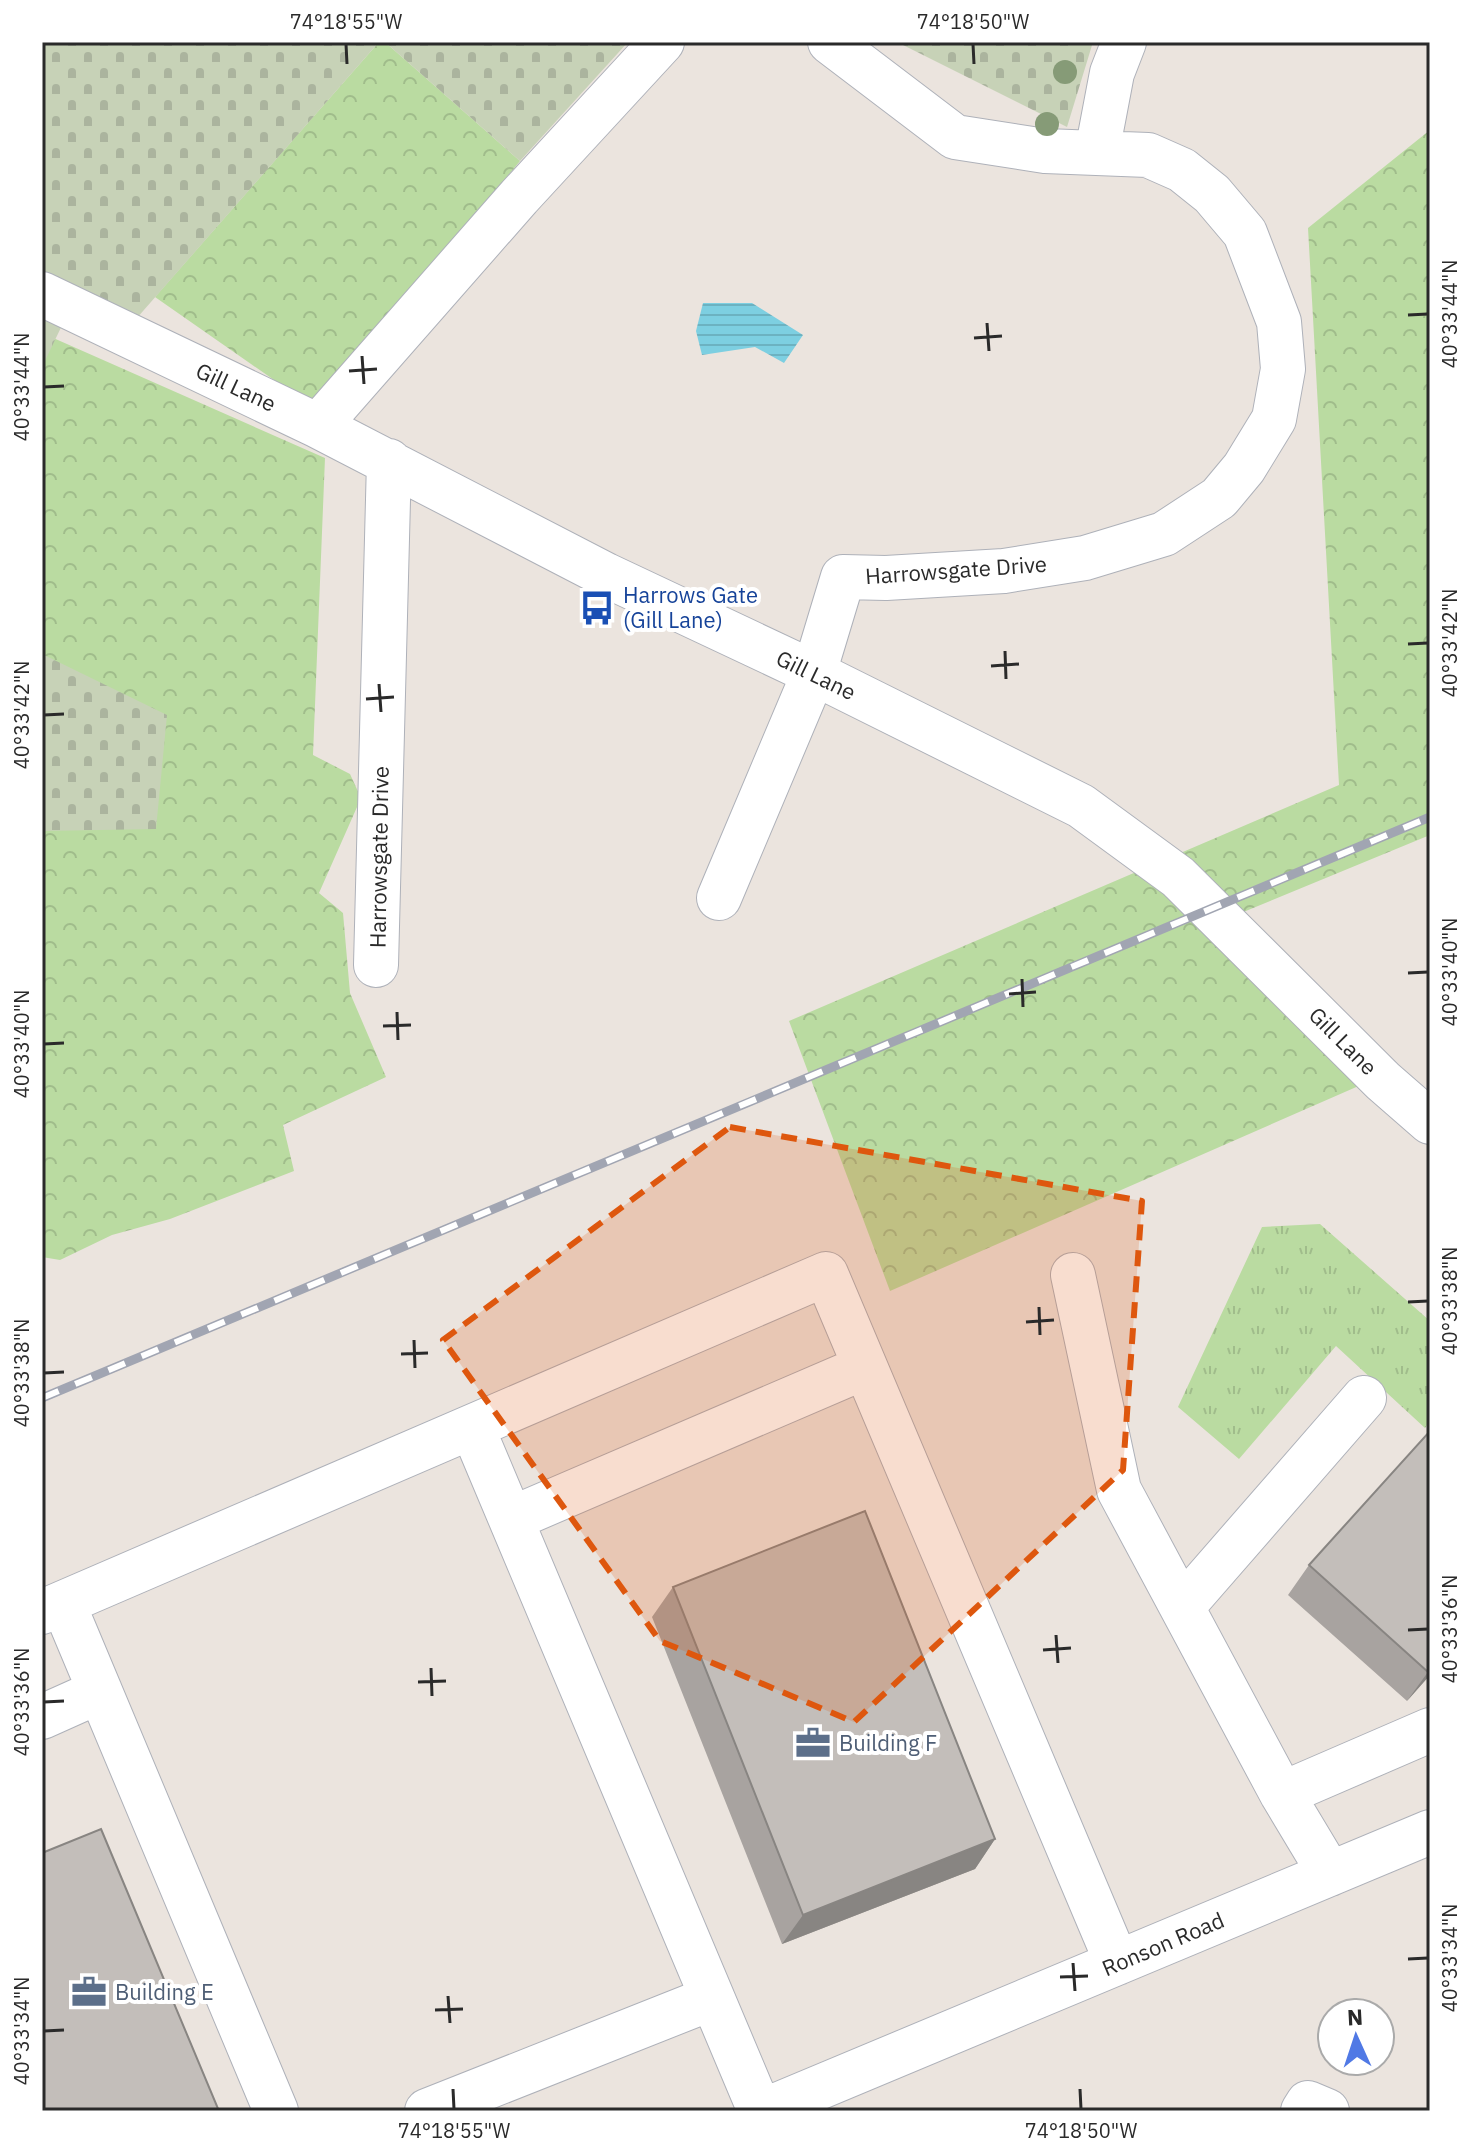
<svg xmlns="http://www.w3.org/2000/svg" width="1472" height="2153" viewBox="0 0 1472 2153" font-family="'IBM Plex Sans',sans-serif">
<style>
.forest{fill:url(#forest-crowns)}
.cemetery{fill:url(#cemetery-stones)}
.park{fill:url(#park-tufts)}
.water{fill:url(#water-rules)}
.lines{fill:none;stroke-linecap:round;stroke-linejoin:round}
.minor-casing{stroke:#aeb1b9;stroke-width:46}
.minor{stroke:#fff;stroke-width:44}
.rail-casing{stroke:#a1a5b2;stroke-width:9}
.rail{stroke:#fff;stroke-width:6;stroke-dasharray:18;stroke-linecap:butt}
.tree{fill:#869b77}
.wall{fill:#a8a3a0}
.shaded-wall{fill:#888582}
.building{fill:#c3beba;stroke:#888582;stroke-width:2}
.marked{fill:#de570e;fill-opacity:0.2;stroke:#de570e;stroke-width:6;stroke-dasharray:16 10;stroke-linejoin:round}
.ticks{fill:none;stroke:#2a2a2a;stroke-width:3}
.labels{text-anchor:middle;stroke-width:8;stroke-linejoin:round;paint-order:stroke}
.street-label{font-size:22px;fill:#2a2a2a;stroke:#fff}
.transit-label{font-size:22px;fill:#164399;stroke:#fff;text-anchor:start}
.service-label{font-size:22px;fill:#4e5e75;stroke:#fff;text-anchor:start}
.neatline{fill:none;stroke:#2a2a2a;stroke-width:3}
.ticks-label{font-size:20px;text-anchor:middle;fill:#2a2a2a}
</style>
<defs>
<pattern id="forest-crowns" width="20" height="18" patternUnits="userSpaceOnUse" patternTransform="scale(2)"><rect width="20" height="18" fill="#badba1"/><path d="M2 6a3 3 0 1 1 6 0M12 15a3 3 0 1 1 6 0" fill="none" stroke="#a0bc8b"/></pattern>
<pattern id="cemetery-stones" width="16" height="16" patternUnits="userSpaceOnUse" patternTransform="scale(2)"><rect width="16" height="16" fill="#c7d2b7"/><path d="M2 7V4a2 2 0 0 1 4 0v3zM10 15v-3a2 2 0 0 1 4 0v3z" fill="#abb49e"/></pattern>
<pattern id="park-tufts" width="24" height="20" patternUnits="userSpaceOnUse" patternTransform="scale(2)"><rect width="24" height="20" fill="#badba1"/><path d="M3 7l-1-3M5 7V3M7 7l1-3M15 17l-1-3M17 17v-4M19 17l1-3" fill="none" stroke="#a0bc8b"/></pattern>
<pattern id="water-rules" width="6" height="5" patternUnits="userSpaceOnUse" patternTransform="scale(2)"><rect width="6" height="5" fill="#7dcfe1"/><path d="M0 2.5h6" fill="none" stroke="#6cb2c1"/></pattern>
</defs>
<rect width="100%" height="100%" fill="#ebe4de"/>
<path class="forest" d="M379,42H385L520,161L317,410L155,297Z
M1430,130V835L1202,929L1370,1081L890,1291L789,1021L1339,785L1308,228Z
M42,333L325,458L313,755L350,774L361,798L319,893L343,913L350,993L386,1077L283,1125L294,1171L170,1219L112,1235L60,1260L42,1257Z"/>
<path class="cemetery" d="M42,42H379L122,335L67,315L42,367Z
M385,42H628L520,161Z
M897,42H1093L1067,127Z
M42,654L167,715L156,829L42,831Z"/>
<path class="park" d="M1320,1224L1430,1321V1421L1425,1428L1336,1346L1239,1459L1178,1407L1262,1227Z"/>
<path class="water" d="M703,303H752L803,335L784,363L755,347L702,355L696,331Z"/>
<g class="lines">
<g class="minor-casing">
<path id="minor" d="M1097,152L1112,73L1124,42
M42,294L318,426L606,575L814,673L1081,806L1178,877L1383,1081L1430,1122
M318,426L519,197L662,42
M719,898L814,673L843,577L886,578L1004,571L1085,558L1164,534L1219,498L1244,468L1274,419L1283,369L1279,322L1245,233L1212,194L1182,170L1148,155L1045,151L955,137L830,42
M376,965L389,461
M1073,1275L1119,1490L1282,1794L1330,1874
M472,1427L760,2111
M511,1519L865,1367
M63,1603L276,2111
M1182,1607L1364,1398
M42,1612L826,1274L1117,1963
M42,1717L100,1691
M1282,1794L1430,1730
M427,2111L712,1998
M763,2111L1430,1832
M1303,2111L1308,2103L1327,2111"/>
</g>
<use href="#minor" class="minor"/>
<g class="rail-casing">
<path id="rail" d="M42,1398L1430,817"/>
</g>
<use href="#rail" class="rail"/>
</g>
<g class="tree">
<circle cx="1065" cy="72" r="12"/>
<circle cx="1047" cy="124" r="12"/>
</g>
<path class="wall" d="M1430,1431V1675L1407,1701L1288,1595L1309,1565Z
M673,1587L995,1839L975,1869L782,1944L652,1617Z"/>
<path class="shaded-wall" d="M1430,1669V1675L1407,1701L1428,1672Z
M995,1839L975,1869L782,1944L803,1915Z"/>
<path class="building" d="M1430,1431V1669L1428,1672L1309,1565Z
M865,1511L995,1839L803,1915L673,1587Z
M101,1829L219,2111H42V1853Z"/>
<path class="marked" d="M730,1127L1142,1201L1123,1470L854,1722L660,1641L443,1340Z"/>
<path class="ticks" d="M346,44L347,64M973,44L974,64M1408,315L1428,314M987,323L989,351M974,338L1002,336M362,356L364,384M349,371L377,369M44,387L64,386M1408,644L1428,643M1005,651L1006,679M991,666L1019,664M379,684L381,712M366,699L394,697M44,715L64,714M1408,973L1428,972M1022,979L1023,1007M1009,994L1036,992M397,1012L398,1040M383,1026L411,1025M44,1044L64,1043M1408,1302L1428,1301M1039,1307L1040,1335M1026,1322L1054,1320M414,1340L415,1368M401,1354L428,1353M44,1373L64,1372M1408,1630L1428,1629M1056,1635L1058,1663M1043,1650L1071,1648M431,1668L432,1696M418,1682L446,1681M44,1702L64,1701M1408,1959L1428,1958M1073,1963L1075,1991M1060,1977L1088,1976M448,1996L450,2023M435,2010L463,2009M44,2031L64,2030M453,2089L454,2109M1080,2089L1081,2109"/>
<defs>
<g id="bus-bare" transform="scale(2.76)"><path d="M-5-6H5V4H4V6H2V4H-2V6H-4V4H-5ZM-3.5-4V0h7V-4ZM-3.5 1.2v1.5H-2V1.2ZM2 1.2v1.5H3.5V1.2Z" fill="#1a4fb4" stroke="#fff" stroke-width="2.5" paint-order="stroke"/></g>
<g id="office-bare" transform="scale(2.76)"><path d="M-6-3h4V-5.5h4V-3h4V5H-6ZM-1-4.5V-3h2v-1.5ZM-6 0V1H6V0Z" fill="#5c6f8a" stroke="#fff" stroke-width="2.5" paint-order="stroke"/></g>
</defs>
<g fill-rule="evenodd">
<use href="#bus-bare" x="597" y="608"/>
<use href="#office-bare" x="813" y="1743"/>
<use href="#office-bare" x="89" y="1992"/>
</g>
<g class="labels">
<g class="street-label">
<text transform="translate(236 387) rotate(25)" y="8">Gill Lane</text>
<text transform="translate(956 570) rotate(-4)" y="8">Harrowsgate Drive</text>
<text transform="translate(816 675) rotate(26)" y="8">Gill Lane</text>
<text transform="translate(379 857) rotate(-89)" y="8">Harrowsgate Drive</text>
<text transform="translate(1343 1041) rotate(45)" y="8">Gill Lane</text>
<text transform="translate(1163 1944) rotate(-23)" y="8">Ronson Road</text>
</g>
<g class="transit-label">
<text x="623" y="603">Harrows Gate<tspan x="623" dy="25">(Gill Lane)</tspan></text>
</g>
<g class="service-label">
<text x="839" y="1751">Building F</text>
<text x="115" y="2000">Building E</text>
</g>
</g>
<rect width="1472" height="2153" fill="none" stroke="#ffffff" stroke-width="88"/>
<g transform="translate(1356 2037) rotate(357)"><circle r="38" fill="#ffffff" stroke="#aaaaaa" stroke-width="2"/>
<path d="M0-6L14 30L0 20L-14 30Z" fill="#5079e5"/>
<text y="-12" font-size="22" font-weight="bold" text-anchor="middle" fill="#2a2a2a">N</text>
</g>
<rect x="44" y="44" width="1384" height="2065" class="neatline"/>
<g class="ticks-label">
<text x="346" y="29">74°18'55"W</text>
<text x="973" y="29">74°18'50"W</text>
<text transform="translate(1450 314) rotate(-90)" y="7">40°33'44"N</text>
<text transform="translate(22 387) rotate(-90)" y="7">40°33'44"N</text>
<text transform="translate(1450 643) rotate(-90)" y="7">40°33'42"N</text>
<text transform="translate(22 715) rotate(-90)" y="7">40°33'42"N</text>
<text transform="translate(1450 972) rotate(-90)" y="7">40°33'40"N</text>
<text transform="translate(22 1044) rotate(-90)" y="7">40°33'40"N</text>
<text transform="translate(1450 1301) rotate(-90)" y="7">40°33'38"N</text>
<text transform="translate(22 1373) rotate(-90)" y="7">40°33'38"N</text>
<text transform="translate(1450 1629) rotate(-90)" y="7">40°33'36"N</text>
<text transform="translate(22 1702) rotate(-90)" y="7">40°33'36"N</text>
<text transform="translate(1450 1958) rotate(-90)" y="7">40°33'34"N</text>
<text transform="translate(22 2031) rotate(-90)" y="7">40°33'34"N</text>
<text x="454" y="2138">74°18'55"W</text>
<text x="1081" y="2138">74°18'50"W</text>
</g>
</svg>
